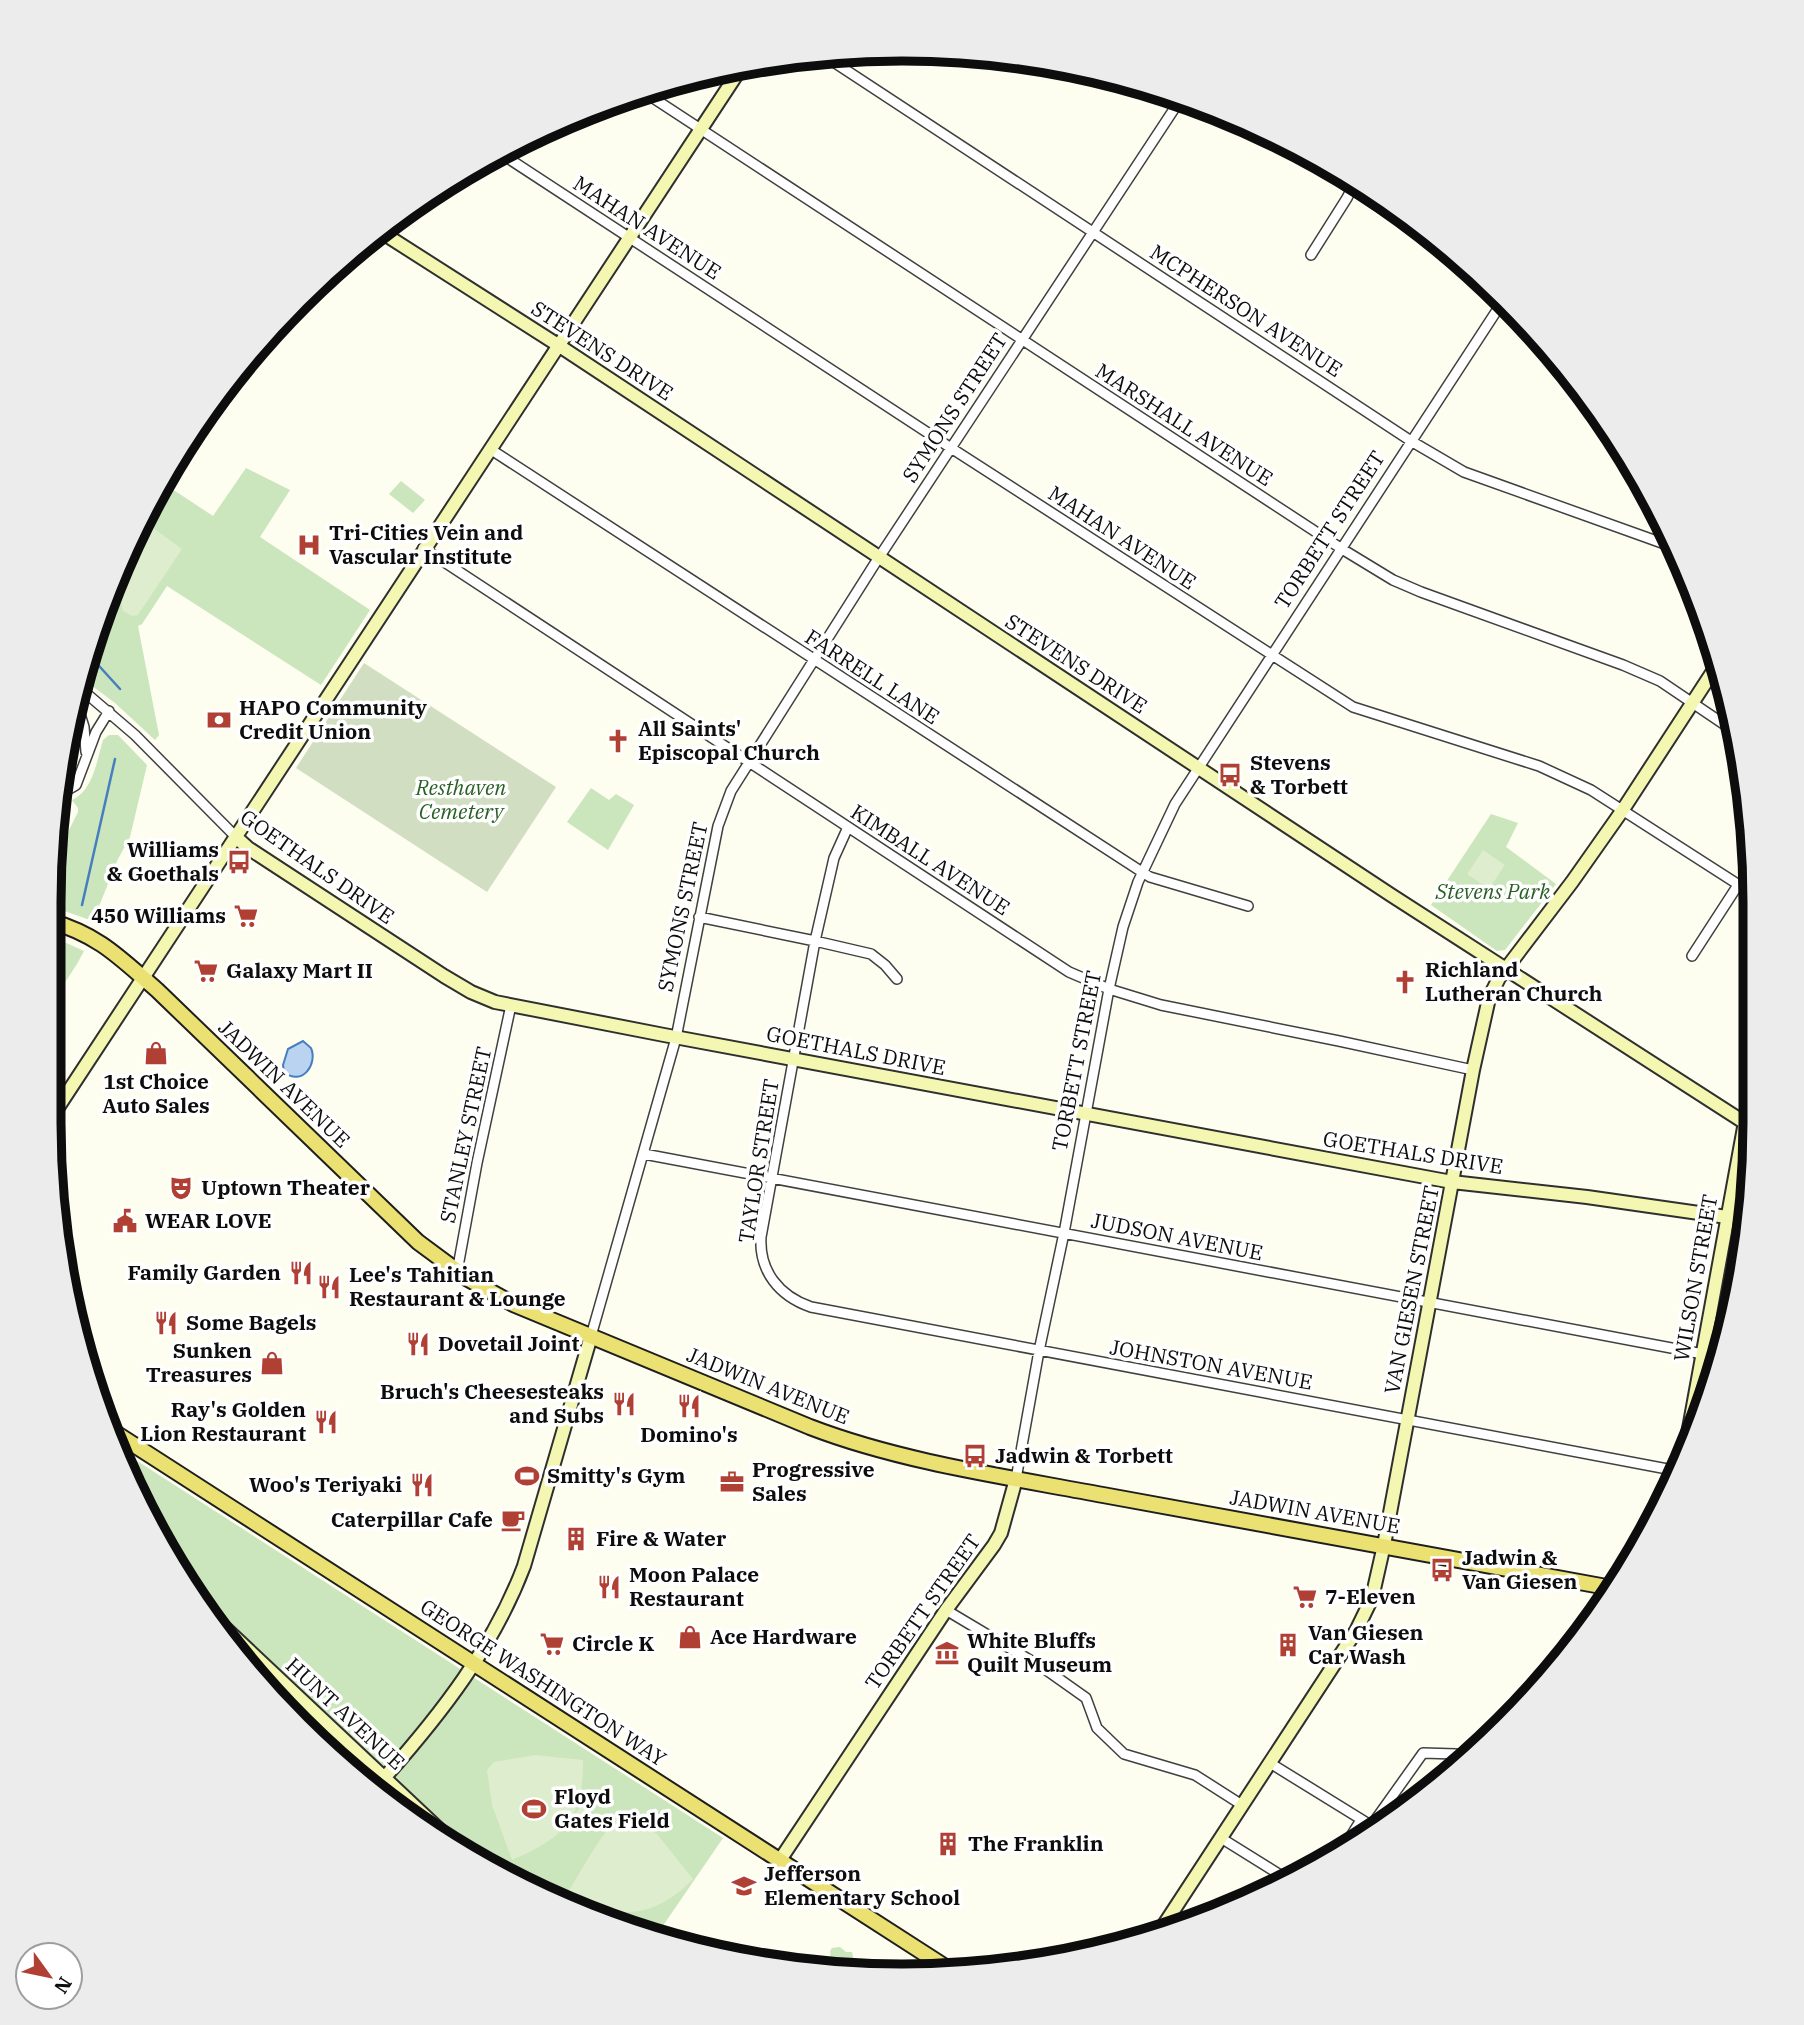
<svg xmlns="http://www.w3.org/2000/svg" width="1804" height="2025" viewBox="0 0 1804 2025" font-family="'IBM Plex Serif',serif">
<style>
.green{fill:#cbe5bc}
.cemetery{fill:#d1dec2}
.pitch{fill:#ddedcd}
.water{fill:#b9d3f0;stroke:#477ec0;stroke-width:2}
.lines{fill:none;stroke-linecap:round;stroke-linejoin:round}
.stream{stroke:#477ec0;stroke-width:2.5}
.street-casing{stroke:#404040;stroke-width:12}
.secondary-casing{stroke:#2f2f2f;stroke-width:16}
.primary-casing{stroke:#1e1e1e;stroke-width:18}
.street{stroke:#fff;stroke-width:9}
.secondary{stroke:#f4f7b1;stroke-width:12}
.primary{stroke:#ebe072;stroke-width:14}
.labels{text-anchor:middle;stroke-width:7;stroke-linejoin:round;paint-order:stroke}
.street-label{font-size:21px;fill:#0d0d0d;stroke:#fff}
.poi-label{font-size:21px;font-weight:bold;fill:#0d0d0d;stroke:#fff;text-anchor:start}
.park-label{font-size:21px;font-style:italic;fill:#285f24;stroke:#fff}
.rim{fill:none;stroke:#0d0d0d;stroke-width:9}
</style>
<rect width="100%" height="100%" fill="#fdfdf0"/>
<path class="green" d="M246,468L290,490L260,537L370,610L321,685L167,586L142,624L138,626L159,735L155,740L115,703L83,679L114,576L160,481L213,516Z
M401,481L425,500L413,513L389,494Z
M109,735H118L147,765L130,837L118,859L93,921L50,906V901L67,834L78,812V808L72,800C93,791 97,760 103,740Z
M591,788L609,800L616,794L634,805L608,850L567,822Z
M1491,814L1518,823L1506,847L1556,884L1505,950L1497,951L1431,905Z
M53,937L84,951L77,964L62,987L50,979V939Z
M127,1456L131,1457L723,1838L658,1933L525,1888L480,1860L192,1589L137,1500L123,1459Z
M840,1947L846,1952H852L854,1963L850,1968L842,1969L831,1962L830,1951L832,1948Z"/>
<path class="cemetery" d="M364,663L556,787L487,892L296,768Z"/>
<path class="pitch" d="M148,506L152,507L149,525L182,549L138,615L132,616L123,611L115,573Z
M1483,850L1505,865L1489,889L1467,874Z
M535,1755L583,1760C584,1818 564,1838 512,1860L492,1805L487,1770L494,1762Z
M582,1802L594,1808L583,1830L571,1824Z
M631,1817L657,1834L693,1879C656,1918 612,1924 569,1890C580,1874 604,1826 620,1819C624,1818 628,1818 631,1817Z"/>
<path class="water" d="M303,1041L311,1048C318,1064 302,1087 284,1072L283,1065L288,1049Z"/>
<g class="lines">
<path class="stream" d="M90,656L120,689
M82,905L115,759
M50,961L54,958"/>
<g class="street-casing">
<path id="street" d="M823,55L1411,441L1464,472L1676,548
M644,92L1342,549L1393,580L1421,592L1623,665L1660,681L1734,731
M500,153L951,448L1353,707L1539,766L1591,790L1753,894
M1311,255L1347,198L1354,184
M490,449L1142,872L1150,877L1248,906
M423,548L1069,972L1109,989L1161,1005L1339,1041L1473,1070
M80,688L135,735L237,838
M76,701L84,727L86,752
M58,789H69L76,785L96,732L109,711
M848,827L834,858L815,941L761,1237C759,1271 779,1296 811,1307L1678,1471
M699,917L815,941L871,954L885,965L897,979
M1692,956L1738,885
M1745,1122L1753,1109
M644,1154L1703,1354
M457,1272L477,1163L511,1005
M591,1336L676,1038L718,826L731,791L874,565L1182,97
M1016,1479L1039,1351L1064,1233L1109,989L1123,927L1138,882L1175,804L1503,301
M946,1610L1045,1669L1086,1698L1097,1728L1124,1754L1195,1775L1242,1805
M1270,1763L1372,1826
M373,1790L385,1777
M1371,1826L1423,1753L1456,1754L1471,1758
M1221,1838L1290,1881
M1346,1844L1361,1820"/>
</g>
<g class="secondary-casing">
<path id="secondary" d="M1290,146L1465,261
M378,230L558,345L1391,895L1753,1128
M237,838L248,848L444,976L471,992L495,1002L664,1035L1452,1182L1587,1197L1727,1217
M49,1121C280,771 509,419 741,68
M120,1451L127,1440
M1684,1456L1745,1122
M206,1610L458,1847
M385,1777C441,1714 494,1646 524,1566L591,1336
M780,1860L946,1610L994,1545L1001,1533L1016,1479
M1158,1934L1356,1631L1372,1598L1384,1545L1473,1070L1489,998L1499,978L1572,882L1622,811L1719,662"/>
</g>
<g class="primary-casing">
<path id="primary" d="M50,921C99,935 120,958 157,990L418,1242L468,1279L513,1304L810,1427C901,1462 1007,1477 1103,1495C1273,1527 1443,1556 1612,1588
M114,1432L950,1970"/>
</g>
<use href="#street" class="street"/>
<use href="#secondary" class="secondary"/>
<use href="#primary" class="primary"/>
</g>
<defs>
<g id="hospital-bare" transform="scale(1.89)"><path d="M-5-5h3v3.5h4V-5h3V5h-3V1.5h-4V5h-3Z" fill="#b04033" stroke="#fff" stroke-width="2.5" paint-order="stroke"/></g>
<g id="bank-bare" transform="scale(1.89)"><path d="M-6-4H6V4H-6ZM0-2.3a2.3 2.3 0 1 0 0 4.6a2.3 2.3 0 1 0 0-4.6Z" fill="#b04033" stroke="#fff" stroke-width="2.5" paint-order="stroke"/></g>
<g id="church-bare" transform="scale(1.89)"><path d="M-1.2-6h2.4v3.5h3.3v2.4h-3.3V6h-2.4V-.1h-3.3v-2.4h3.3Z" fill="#b04033" stroke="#fff" stroke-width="2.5" paint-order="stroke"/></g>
<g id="bus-bare" transform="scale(1.89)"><path d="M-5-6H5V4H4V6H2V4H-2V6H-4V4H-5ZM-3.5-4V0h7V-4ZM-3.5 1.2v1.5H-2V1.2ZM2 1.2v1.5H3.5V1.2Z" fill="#b04033" stroke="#fff" stroke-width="2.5" paint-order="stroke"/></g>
<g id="supermarket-bare" transform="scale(1.89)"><path d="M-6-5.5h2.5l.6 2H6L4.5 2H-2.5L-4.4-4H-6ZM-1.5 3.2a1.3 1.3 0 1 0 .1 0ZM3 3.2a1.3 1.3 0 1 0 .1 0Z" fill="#b04033" stroke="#fff" stroke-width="2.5" paint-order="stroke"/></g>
<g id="shop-bare" transform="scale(1.89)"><path d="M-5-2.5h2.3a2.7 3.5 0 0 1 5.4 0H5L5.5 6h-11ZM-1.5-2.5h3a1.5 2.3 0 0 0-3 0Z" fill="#b04033" stroke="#fff" stroke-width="2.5" paint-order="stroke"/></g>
<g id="theatre-bare" transform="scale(1.89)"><path d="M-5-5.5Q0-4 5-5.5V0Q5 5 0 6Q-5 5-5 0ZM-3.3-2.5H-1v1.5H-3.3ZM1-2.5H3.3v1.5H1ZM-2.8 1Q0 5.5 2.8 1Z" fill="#b04033" stroke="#fff" stroke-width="2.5" paint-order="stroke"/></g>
<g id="civic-bare" transform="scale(1.89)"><path d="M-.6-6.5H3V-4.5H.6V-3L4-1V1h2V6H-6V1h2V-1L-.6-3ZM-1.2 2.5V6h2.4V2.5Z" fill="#b04033" stroke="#fff" stroke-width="2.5" paint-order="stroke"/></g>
<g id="restaurant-bare" transform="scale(1.89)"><path d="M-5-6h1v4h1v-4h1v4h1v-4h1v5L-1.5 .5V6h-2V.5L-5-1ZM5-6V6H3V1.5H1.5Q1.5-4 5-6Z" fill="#b04033" stroke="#fff" stroke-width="2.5" paint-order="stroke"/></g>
<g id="stadium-bare" transform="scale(1.89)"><path d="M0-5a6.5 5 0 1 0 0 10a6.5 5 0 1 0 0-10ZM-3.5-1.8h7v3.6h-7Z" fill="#b04033" stroke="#fff" stroke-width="2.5" paint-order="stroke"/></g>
<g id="office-bare" transform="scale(1.89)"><path d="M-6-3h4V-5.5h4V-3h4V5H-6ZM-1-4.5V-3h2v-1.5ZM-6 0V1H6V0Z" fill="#b04033" stroke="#fff" stroke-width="2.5" paint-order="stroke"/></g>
<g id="cafe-bare" transform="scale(1.89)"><path d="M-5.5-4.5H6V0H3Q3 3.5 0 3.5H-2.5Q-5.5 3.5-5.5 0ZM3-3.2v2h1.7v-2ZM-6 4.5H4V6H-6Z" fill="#b04033" stroke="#fff" stroke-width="2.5" paint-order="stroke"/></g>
<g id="building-bare" transform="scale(1.89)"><path d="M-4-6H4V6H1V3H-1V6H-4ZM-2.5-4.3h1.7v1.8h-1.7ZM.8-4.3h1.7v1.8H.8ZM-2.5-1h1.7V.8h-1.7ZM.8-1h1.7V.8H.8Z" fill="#b04033" stroke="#fff" stroke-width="2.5" paint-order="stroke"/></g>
<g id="museum-bare" transform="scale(1.89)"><path d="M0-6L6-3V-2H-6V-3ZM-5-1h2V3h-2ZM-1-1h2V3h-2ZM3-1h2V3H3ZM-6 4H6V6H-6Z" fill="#b04033" stroke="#fff" stroke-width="2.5" paint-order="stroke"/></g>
<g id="school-bare" transform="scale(1.89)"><path d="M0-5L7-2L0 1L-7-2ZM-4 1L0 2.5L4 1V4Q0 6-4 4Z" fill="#b04033" stroke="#fff" stroke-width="2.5" paint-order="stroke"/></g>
</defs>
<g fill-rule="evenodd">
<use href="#hospital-bare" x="309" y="545"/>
<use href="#bank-bare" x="219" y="720"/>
<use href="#church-bare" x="618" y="741"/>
<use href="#bus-bare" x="1230" y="775"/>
<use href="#bus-bare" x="239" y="862"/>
<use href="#supermarket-bare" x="246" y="916"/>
<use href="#supermarket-bare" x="206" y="971"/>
<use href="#church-bare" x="1405" y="982"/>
<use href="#shop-bare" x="156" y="1053"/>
<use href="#theatre-bare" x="181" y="1188"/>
<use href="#civic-bare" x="125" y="1221"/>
<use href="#restaurant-bare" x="301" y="1273"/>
<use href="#restaurant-bare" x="329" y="1287"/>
<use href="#restaurant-bare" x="166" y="1323"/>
<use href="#restaurant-bare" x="418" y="1344"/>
<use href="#shop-bare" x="272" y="1363"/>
<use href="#restaurant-bare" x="624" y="1404"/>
<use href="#restaurant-bare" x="689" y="1406"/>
<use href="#restaurant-bare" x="326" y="1422"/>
<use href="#bus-bare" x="975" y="1456"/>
<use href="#stadium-bare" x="527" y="1476"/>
<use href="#office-bare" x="732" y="1482"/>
<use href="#restaurant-bare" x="422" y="1485"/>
<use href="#cafe-bare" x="513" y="1520"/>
<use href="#building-bare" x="576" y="1539"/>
<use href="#bus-bare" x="1442" y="1570"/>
<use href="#restaurant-bare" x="609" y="1587"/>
<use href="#supermarket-bare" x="1305" y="1597"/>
<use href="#shop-bare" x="690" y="1637"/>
<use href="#supermarket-bare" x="552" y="1644"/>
<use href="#building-bare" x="1288" y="1645"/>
<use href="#museum-bare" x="947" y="1653"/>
<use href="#stadium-bare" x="534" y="1809"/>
<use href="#building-bare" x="948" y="1844"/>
<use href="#school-bare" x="744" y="1886"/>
</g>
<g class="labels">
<g class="street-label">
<text transform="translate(647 228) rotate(33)" y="7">MAHAN AVENUE</text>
<text transform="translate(1246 311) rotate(33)" y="7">MCPHERSON AVENUE</text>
<text transform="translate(602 351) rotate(33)" y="7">STEVENS DRIVE</text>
<text transform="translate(955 408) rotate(-57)" y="7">SYMONS STREET</text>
<text transform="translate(1184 425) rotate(33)" y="7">MARSHALL AVENUE</text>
<text transform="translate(1330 530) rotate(-57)" y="7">TORBETT STREET</text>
<text transform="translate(1122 538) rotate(33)" y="7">MAHAN AVENUE</text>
<text transform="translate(1076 664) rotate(33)" y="7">STEVENS DRIVE</text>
<text transform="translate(872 677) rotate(33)" y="7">FARRELL LANE</text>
<text transform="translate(930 860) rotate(33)" y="7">KIMBALL AVENUE</text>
<text transform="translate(317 867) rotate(35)" y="7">GOETHALS DRIVE</text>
<text transform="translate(683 907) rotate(-78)" y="7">SYMONS STREET</text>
<text transform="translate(856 1051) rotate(11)" y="7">GOETHALS DRIVE</text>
<text transform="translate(1077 1061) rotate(-79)" y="7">TORBETT STREET</text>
<text transform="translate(284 1084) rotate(44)" y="7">JADWIN AVENUE</text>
<text transform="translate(466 1135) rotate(-78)" y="7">STANLEY STREET</text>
<text transform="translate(1413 1153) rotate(9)" y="7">GOETHALS DRIVE</text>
<text transform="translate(759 1161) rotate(-81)" y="7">TAYLOR STREET</text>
<text transform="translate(1177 1237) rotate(11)" y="7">JUDSON AVENUE</text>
<text transform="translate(1696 1278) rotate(-80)" y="7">WILSON STREET</text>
<text transform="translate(1412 1290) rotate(-79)" y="7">VAN GIESEN STREET</text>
<text transform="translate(1211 1365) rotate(10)" y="7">JOHNSTON AVENUE</text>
<text transform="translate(768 1386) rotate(22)" y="7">JADWIN AVENUE</text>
<text transform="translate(1315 1512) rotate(10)" y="7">JADWIN AVENUE</text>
<text transform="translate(923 1612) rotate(-55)" y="7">TORBETT STREET</text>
<text transform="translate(543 1683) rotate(33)" y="7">GEORGE WASHINGTON WAY</text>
<text transform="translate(345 1714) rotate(43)" y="7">HUNT AVENUE</text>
</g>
<g class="poi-label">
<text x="329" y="540">Tri-Cities Vein and<tspan x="329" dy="24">Vascular Institute</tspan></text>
<text x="239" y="715">HAPO Community<tspan x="239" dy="24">Credit Union</tspan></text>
<text x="638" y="736">All Saints'<tspan x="638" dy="24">Episcopal Church</tspan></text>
<text x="1250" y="770">Stevens<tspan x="1250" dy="24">&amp; Torbett</tspan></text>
<text x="219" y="857" text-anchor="end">Williams<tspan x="219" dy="24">&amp; Goethals</tspan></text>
<text x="226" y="923" text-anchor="end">450 Williams</text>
<text x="1425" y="977">Richland<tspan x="1425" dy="24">Lutheran Church</tspan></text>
<text x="226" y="978">Galaxy Mart II</text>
<text x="156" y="1089" text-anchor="middle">1st Choice<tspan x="156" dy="24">Auto Sales</tspan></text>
<text x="201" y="1195">Uptown Theater</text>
<text x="145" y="1228">WEAR LOVE</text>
<text x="281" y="1280" text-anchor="end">Family Garden</text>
<text x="349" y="1282">Lee's Tahitian<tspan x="349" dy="24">Restaurant &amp; Lounge</tspan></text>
<text x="186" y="1330">Some Bagels</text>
<text x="438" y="1351">Dovetail Joint</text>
<text x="252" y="1358" text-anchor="end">Sunken<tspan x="252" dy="24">Treasures</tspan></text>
<text x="604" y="1399" text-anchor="end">Bruch's Cheesesteaks<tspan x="604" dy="24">and Subs</tspan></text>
<text x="306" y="1417" text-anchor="end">Ray's Golden<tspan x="306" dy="24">Lion Restaurant</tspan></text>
<text x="689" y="1442" text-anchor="middle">Domino's</text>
<text x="995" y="1463">Jadwin &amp; Torbett</text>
<text x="752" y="1477">Progressive<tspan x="752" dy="24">Sales</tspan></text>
<text x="547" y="1483">Smitty's Gym</text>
<text x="402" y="1492" text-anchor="end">Woo's Teriyaki</text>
<text x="493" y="1527" text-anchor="end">Caterpillar Cafe</text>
<text x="596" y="1546">Fire &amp; Water</text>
<text x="1462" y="1565">Jadwin &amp;<tspan x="1462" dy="24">Van Giesen</tspan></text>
<text x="629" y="1582">Moon Palace<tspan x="629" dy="24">Restaurant</tspan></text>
<text x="1325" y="1604">7-Eleven</text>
<text x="1308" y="1640">Van Giesen<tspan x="1308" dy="24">Car Wash</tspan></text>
<text x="710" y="1644">Ace Hardware</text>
<text x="967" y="1648">White Bluffs<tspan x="967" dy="24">Quilt Museum</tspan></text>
<text x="572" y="1651">Circle K</text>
<text x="554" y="1804">Floyd<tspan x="554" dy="24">Gates Field</tspan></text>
<text x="968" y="1851">The Franklin</text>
<text x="764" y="1881">Jefferson<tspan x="764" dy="24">Elementary School</tspan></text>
</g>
<g class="park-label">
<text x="461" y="795">Resthaven<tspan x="461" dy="24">Cemetery</tspan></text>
<text x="1493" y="899">Stevens Park</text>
</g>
</g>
<path d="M0 0H1804V2025H0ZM902 61H902A841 841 0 0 1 1743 902V1123A841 841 0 0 1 902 1964H902A841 841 0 0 1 61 1123V902A841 841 0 0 1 902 61Z" fill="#ececec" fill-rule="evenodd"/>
<path class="rim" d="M902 61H902A841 841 0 0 1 1743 902V1123A841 841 0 0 1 902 1964H902A841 841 0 0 1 61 1123V902A841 841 0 0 1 902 61Z"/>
<g transform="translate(49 1976) rotate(123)"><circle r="33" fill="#ffffff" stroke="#9e9e9e" stroke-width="2"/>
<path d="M0-5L12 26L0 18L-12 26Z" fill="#b04033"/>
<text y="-10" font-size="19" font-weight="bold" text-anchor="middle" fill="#0d0d0d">N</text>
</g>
</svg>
